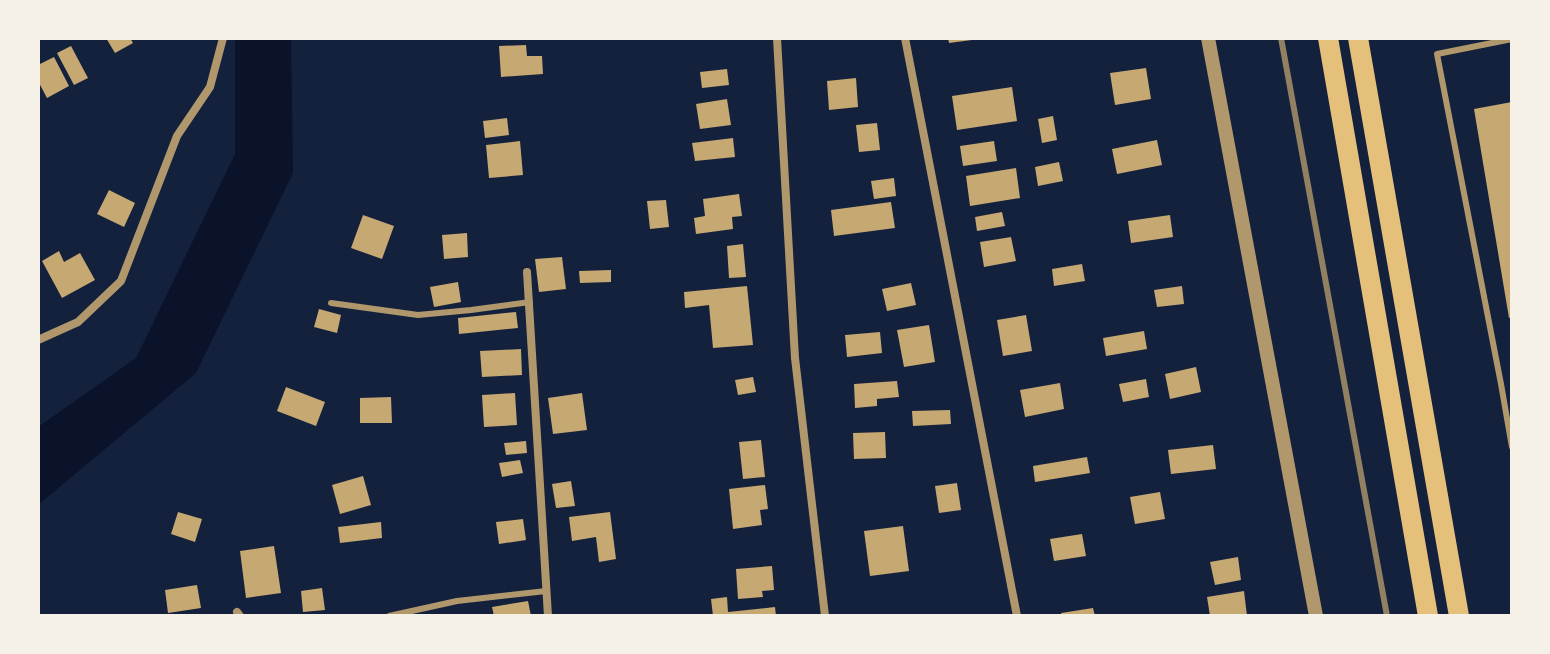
<svg xmlns="http://www.w3.org/2000/svg" width="1550" height="654" viewBox="0 0 1550 654" font-family="'PT Sans Narrow',sans-serif">
<style>
.water{fill:#0b132b}
.building{fill:#c6a872}
.lines{fill:none;stroke-linecap:round;stroke-linejoin:round}
.service{stroke:#b1986c;stroke-width:6}
.minor{stroke:#b1986c;stroke-width:8}
.tertiary{stroke:#b1986c;stroke-width:14}
.primary{stroke:#e5c07b;stroke-width:20}
.rail{stroke:#918062;stroke-width:6}
</style>
<rect width="100%" height="100%" fill="#14213d"/>
<path class="water" d="M235,38H291L293,173L196,373L38,505V427L136,358L235,154Z"/>
<path class="building" d="M106,38H130L133,43L115,53Z
M948,38H972V40L949,43Z
M526,45L527,56H542L543,74L501,77L499,46Z
M71,46L88,78L74,85L57,53Z
M54,57L69,86L47,98L38,81V65Z
M1146,68L1151,99L1115,105L1110,73Z
M727,69L729,85L702,88L700,72Z
M856,78L858,107L829,110L827,81Z
M1012,87L1017,121L957,130L952,96Z
M727,99L731,125L700,129L696,104Z
M1512,102V317L1509,318L1474,109Z
M1053,116L1057,140L1042,143L1038,119Z
M507,118L509,135L485,138L483,121Z
M877,123L880,150L859,152L856,125Z
M733,138L735,157L695,161L692,143Z
M1157,140L1162,165L1117,174L1112,149Z
M520,141L523,175L489,178L486,145Z
M994,141L997,161L963,166L960,146Z
M1059,162L1063,181L1038,186L1035,167Z
M1016,168L1020,198L970,206L966,176Z
M894,178L896,196L874,199L871,181Z
M109,190L135,203L124,227L97,214Z
M739,194L742,216L732,217L733,229L696,234L694,218L705,216L703,199Z
M666,200L669,227L650,229L647,201Z
M891,202L895,228L834,236L831,210Z
M1002,212L1005,226L977,231L975,217Z
M363,215L394,226L382,259L351,248Z
M1170,215L1173,237L1131,243L1128,221Z
M467,233L468,257L444,259L442,235Z
M1011,237L1016,261L984,267L980,242Z
M743,244L746,277L729,278L727,246Z
M59,251L64,262L80,253L95,280L62,298L42,261Z
M562,257L566,289L539,292L535,259Z
M1082,264L1085,281L1054,286L1052,269Z
M611,270V282L580,283L579,271Z
M458,282L461,302L434,307L430,287Z
M911,283L916,305L887,311L882,289Z
M747,286L753,345L713,348L709,305L685,308L684,292Z
M1182,286L1184,304L1157,307L1154,290Z
M319,309L341,315L337,333L314,327Z
M516,312L518,328L459,334L458,318Z
M1026,315L1032,351L1003,356L997,320Z
M929,325L935,362L904,367L897,330Z
M1144,331L1147,349L1106,356L1103,338Z
M880,332L882,353L847,357L845,335Z
M521,349L522,375L482,377L480,351Z
M1196,367L1201,392L1170,399L1165,374Z
M753,377L756,392L738,395L735,380Z
M1146,379L1149,397L1123,402L1119,384Z
M897,381L899,397L877,399V406L855,408L854,384Z
M1060,383L1064,409L1025,417L1020,390Z
M286,387L325,402L316,426L277,411Z
M515,393L517,425L484,427L482,395Z
M582,393L587,430L553,434L548,398Z
M391,397L392,423H360V398Z
M950,410L951,424L913,426L912,411Z
M885,432L886,458L854,459L853,433Z
M761,440L765,477L743,479L739,442Z
M526,441L527,453L506,455L504,443Z
M1213,445L1216,469L1171,474L1168,450Z
M1087,457L1090,473L1035,482L1033,466Z
M520,460L523,473L502,477L499,463Z
M363,476L371,505L340,514L332,485Z
M571,481L575,506L556,508L552,484Z
M957,483L961,510L939,513L935,486Z
M765,485L768,509L760,510L762,525L733,529L729,489Z
M1160,492L1165,519L1135,524L1130,497Z
M178,512L202,519L195,542L171,534Z
M610,512L616,559L599,562L596,537L572,541L569,517Z
M523,519L526,540L499,544L496,522Z
M381,522L382,538L340,543L338,527Z
M903,526L909,571L870,576L864,531Z
M1082,534L1086,556L1054,561L1050,539Z
M274,546L281,593L246,598L240,551Z
M1238,557L1241,580L1215,585L1210,562Z
M772,566L774,590L762,591L763,597L738,599L736,569Z
M197,585L201,608L168,613L165,590Z
M322,588L325,610L303,612L301,591Z
M1244,591L1247,616H1210L1207,597Z
M727,597L728,612L775,607L776,616H713L711,599Z
M528,601L531,616H494L492,607Z
M1093,608L1095,616H1062L1061,613Z"/>
<g class="lines">
<path class="service" d="M1512,39L1437,54L1501,384L1512,447
M331,303L418,315L471,310L530,302
M389,616L457,601L546,591"/>
<path class="minor" d="M777,38L795,358L825,616
M905,38L1017,616
M527,272L548,616
M38,340L78,322L121,281L177,136L210,87L223,38
M237,612L240,616"/>
<path class="tertiary" d="M1208,38L1316,616"/>
<path class="primary" d="M1328,38L1428,616
M1358,38L1459,616"/>
<path class="rail" d="M1281,38L1387,616"/>
</g>
<rect width="1550" height="654" fill="none" stroke="#f6f1e7" stroke-width="80"/>
</svg>
